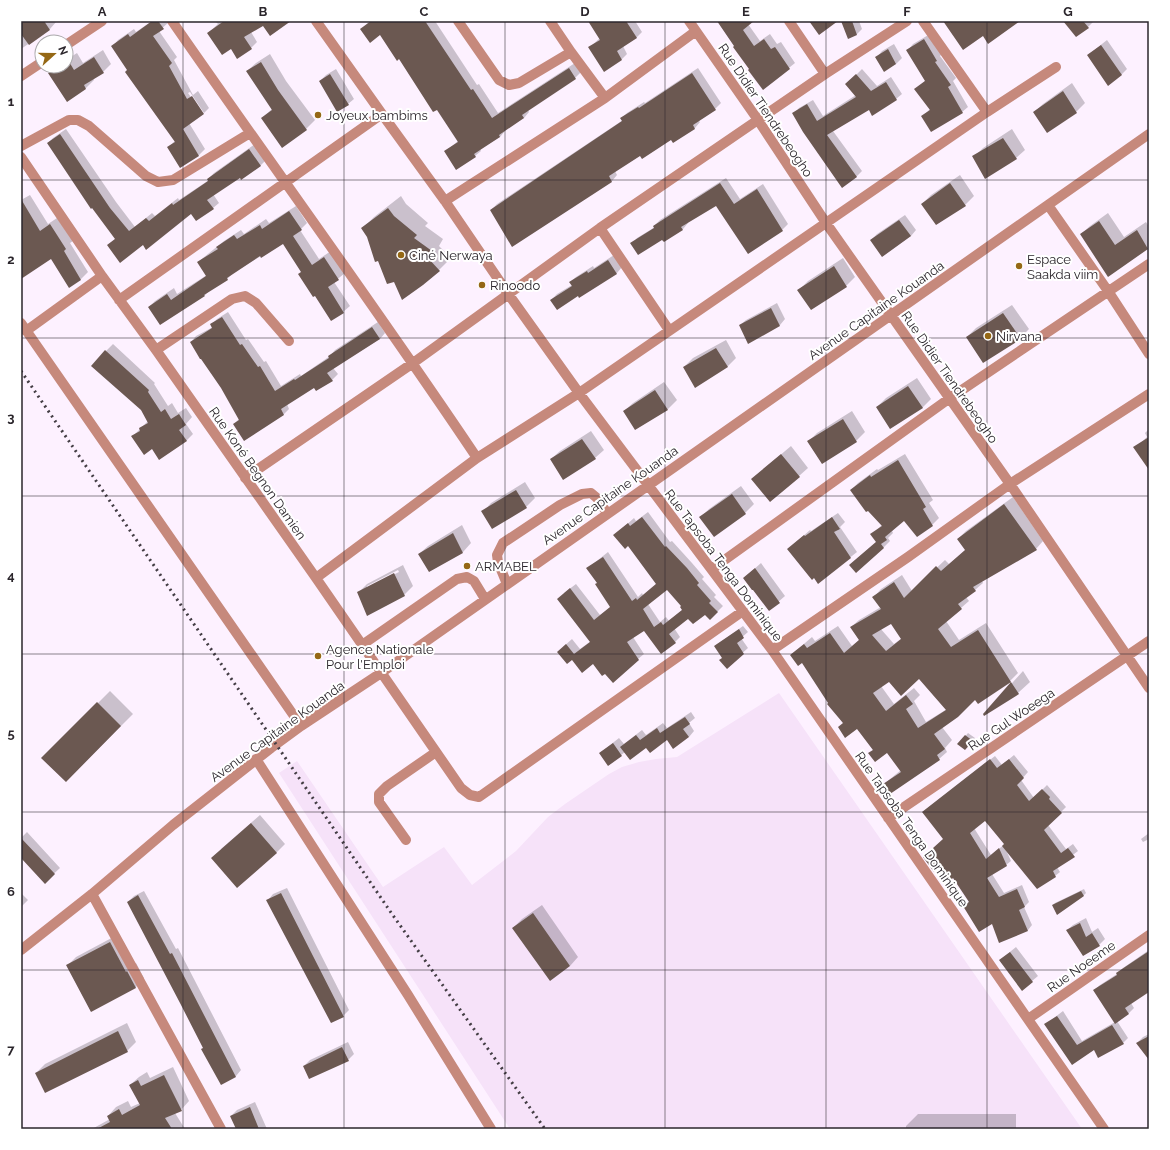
<svg xmlns="http://www.w3.org/2000/svg" width="1170" height="1150" viewBox="0 0 1170 1150" font-family="Raleway,sans-serif">
<style>
.built{fill:#f6e2f9}
.shadow{fill:#0003;fill-rule:evenodd}
.building{fill:#6b5851;fill-rule:evenodd}
.lines{fill:none;stroke-linecap:round;stroke-linejoin:round}
.minor{stroke:#c6897c;stroke-width:10}
.rail{stroke:#433d44;stroke-width:3;stroke-dasharray:2 4;stroke-linecap:butt}
.grid{fill:none;stroke:#2b262c;stroke-width:1;stroke-opacity:0.55}
.poi-dot{fill:#956815;stroke:#fff;stroke-width:1.5}
.labels{text-anchor:middle;stroke-width:4;stroke-linejoin:round;paint-order:stroke}
.street-label{font-size:13px;fill:#2b262c;stroke:#fff}
.poi-label{font-size:13px;fill:#2b262c;stroke:#fff;text-anchor:start}
.neatline{fill:none;stroke:#2b262c;stroke-width:1.5}
.grid-label{font-size:13px;text-anchor:middle;font-weight:bold;fill:#2b262c}
</style>
<rect width="100%" height="100%" fill="#fdf1ff"/>
<path class="built" d="M779,693L1082,1129H510L279,773L297,761L383,887L444,847L472,885L516,851L548,817L565,804L609,774L622,767L639,762L656,759L677,757Z"/>
<path class="shadow" d="M21,21H55L56,22L50,29L21,49V52Z
M152,21H168L169,22L159,31L177,57L174,60L193,95L198,91L209,108L204,113L190,92L188,93L203,114L189,123L205,149L199,155L180,167L168,147L175,141L113,46L118,40L134,29L136,32Z
M215,21H285L263,24L251,32L257,42L251,48L231,47L208,33L218,24Z
M370,21H435L477,85L479,84L498,113L575,63L581,72L575,78L528,110L529,112L524,118L505,130V131L500,137L480,149L481,151L475,156L446,151L458,141L437,108L381,34L362,29Z
M589,21H635L642,32L636,38L623,46L627,54L622,59L605,70L590,47L600,38Z
M717,21H753L748,24L760,41L770,34L777,44L781,42L795,63L764,88Z
M842,21H859L862,29L857,34L849,38Z
M1064,21H1094L1088,27Z
M930,34L942,54L940,56L956,78L953,81L968,107L962,112L923,116L930,109L916,89L926,80L908,50L913,44Z
M1107,40L1127,69L1121,75L1088,55Z
M894,44L902,58L896,64L885,70L877,57L882,51Z
M103,50L111,64L103,72L93,78L94,80L86,88L67,100L50,73L57,66H66V60L77,53L83,63Z
M270,54L286,81L315,120L306,129L262,118L272,109L247,71L256,63Z
M698,68L721,103L715,109L698,120L700,122L695,128L673,142L672,139L641,155L615,171L617,175L612,181L512,246L491,210L497,204L623,120L622,118L627,113L644,102L645,103Z
M336,69L354,99L348,104L320,81L326,75Z
M862,69L877,86L891,77L902,94L896,99L869,109L833,131L862,171L856,177L793,114L799,108L813,100L823,116L856,95L852,79Z
M1072,83L1085,103L1076,112H1034L1043,104Z
M66,129L116,202L135,227L152,213L155,216L178,198L179,200L209,180L208,179L214,173L255,144L266,160L260,166L213,194L219,203L213,208L191,212L143,244L108,245L116,238L48,143L53,138Z
M1012,129L1025,150L1016,158L974,157L983,148Z
M960,175L974,196L965,205L937,224L922,204L931,195Z
M726,178L740,199L763,184L788,224L782,230L716,204L687,222L688,223L683,229L664,241L663,239L632,244L637,238L655,227L654,226L660,220Z
M30,195L48,224L57,218L73,241L70,243L88,272L81,279L69,286L52,258L21,278V200Z
M401,196L406,204L428,223L425,226L443,239L439,246L451,258L431,278L395,281L379,260L368,236L362,229L374,217Z
M296,206L307,223L300,230L319,259L331,251L345,273L334,282L350,306L343,312L331,320L284,242L233,273L227,279L209,291L204,296L149,307L155,301L174,288L177,294L207,275L198,262L224,241L241,230L244,234L266,219L269,223Z
M1108,213L1124,237L1146,222L1149,227V247L1108,275L1081,234L1090,226Z
M905,215L916,230L911,236L883,256L871,240L877,234Z
M614,255L622,267L617,273L579,297L578,295L551,300L557,294L572,285L570,282L576,277L593,266L594,268Z
M843,258L855,277L846,286L799,290L808,281Z
M777,303L785,319L780,325H740L746,320Z
M1012,305L1029,329L1020,338L967,337L976,328Z
M228,312L246,340L248,339L264,362L266,361L281,386L300,374L301,376L330,356L335,350L378,322L385,333L380,339L333,368L338,374L332,380L314,386L287,404L289,409L284,414L244,439L234,424L239,419L222,387L191,342L196,336L213,327L211,325L217,319Z
M726,340L736,358L727,367H684L693,358Z
M113,344L155,383L154,384L168,406L172,403L178,413L186,408L192,417L186,424L193,434L186,441L153,448L132,437L148,421L106,351Z
M917,378L931,399L922,408L877,407L886,398Z
M664,382L677,400L668,409L636,429L624,411L633,403Z
M852,411L865,432L856,441L822,463L808,442L817,433Z
M1149,429V468L1135,448L1147,437L1145,433Z
M591,431L604,450L595,458L551,459L560,451Z
M791,446L808,468L799,476L752,479Z
M905,454L933,500L929,503L939,518L932,525L904,519L892,531L893,533L888,538L890,541L883,548L850,565L877,541L872,534L882,525L851,490L858,483L877,469L878,470Z
M525,482L535,498L526,507L483,512L491,503Z
M741,486L754,504L745,513L714,536L700,518L709,509Z
M1013,497L1043,541L1036,549L982,581L983,583L975,590L966,597L969,601L946,621L959,640L986,623L1018,673L1010,681L976,699L942,727L952,740L945,748L947,752L939,759L884,784L901,770L887,751L870,753L873,750L857,728L843,723L802,662L791,655L812,637L815,641L838,626L852,646L859,640L851,627L859,620L881,607L874,597L881,589L902,575L912,591L945,560L949,564L966,550L958,539L966,531ZM891,622L902,638L894,644L880,628ZM919,678L947,709L926,722L914,701L920,695L914,688L894,704L881,686L889,681Z
M648,512L670,542L672,541L692,563L704,577L702,579L716,595L714,597L723,606L710,619L705,614L688,617L674,628L680,637L675,642L644,630L633,637L644,654L638,659L605,673L593,663L572,659L563,647L572,639L580,649L591,641L564,593L576,584L600,615L611,607L598,583L588,568L608,552L638,597L642,593L643,595L657,583L629,545L615,535L634,518L636,521ZM667,588L682,606V610L669,621L666,617L660,622L648,604Z
M838,513L845,522L840,527L857,552L818,583L794,544L810,530L811,531Z
M462,525L471,543L463,552L419,554L428,546Z
M761,563L785,596L769,610L744,578Z
M403,565L413,586L404,595L358,593L367,584ZM398,570L399,572L367,588V586Z
M743,626L748,632L741,638L748,648L727,667L723,658L715,646Z
M1023,671L1030,682L1018,693L984,714Z
M110,691L133,714L66,781L43,758Z
M691,712L695,718L689,723L694,731L689,737L668,739L625,752L609,765L600,753L619,738L624,744L642,730L646,735L663,723L667,728Z
M968,733L975,738L967,747L959,744Z
M1014,755L1028,772L1021,780L1034,798L1047,785L1066,807L1048,825L1066,849L1073,844L1078,851L1057,867L1060,872L1055,876L1006,850L1011,861L1006,865L992,874L1004,893L1022,885L1029,902L1024,907L1032,925L1028,930L1000,941L992,922L964,906L969,902L944,839L928,808L995,756L1002,765ZM985,820L1005,844L991,855L974,828Z
M260,815L285,844L276,853L221,849Z
M27,832L60,868L45,882L21,857V838Z
M1149,833V839L1143,842L1141,839Z
M287,888L349,1010L343,1016L268,900L273,894Z
M1084,889L1086,893L1084,895L1057,914L1053,905L1055,903Z
M144,891L176,949L178,948L241,1070L236,1076L221,1084L204,1047L128,902L134,896Z
M21,893L28,900L21,907Z
M542,905L578,957L570,966L513,928L522,919Z
M1086,918L1092,932L1098,928L1105,939L1099,945L1067,930L1073,925Z
M119,934L135,964L136,963L144,978L136,987L91,1011L67,966L76,957Z
M1016,947L1038,976L1032,981L1000,960Z
M1149,950V991L1131,1003L1134,1008L1129,1013L1117,1021L1128,1038L1123,1043L1094,1049L1072,1063L1046,1024L1063,1011L1082,1041L1115,1022L1094,990L1100,985L1117,974L1123,968Z
M127,1023L136,1042L127,1051L45,1092L36,1073L45,1064Z
M1149,1034V1059L1137,1043L1143,1037Z
M348,1042L354,1054L348,1060L304,1066L310,1060Z
M173,1067L189,1101L181,1110L175,1113L185,1129H92L110,1119L108,1116L116,1107L128,1101L131,1107L140,1103L130,1085L139,1077L147,1072L150,1078Z
M255,1102L267,1129H237L231,1116L237,1110Z
M918,1114H1016V1129H906V1126Z"/>
<path class="building" d="M21,21H44L50,30L29,45L21,34Z
M152,21H158L164,29L153,36L172,63L169,66L187,99L192,96L204,114L183,129L199,156L180,168L167,147L175,142L125,72L127,70L111,46L128,34L130,37Z
M224,21H291L270,36L263,26L244,37L252,49L237,59L231,49L222,55L207,33Z
M371,21H425L471,90L473,89L492,118L569,68L576,79L522,115L524,118L499,135L500,137L474,154L476,157L456,170L444,151L458,142L437,110L433,112L399,59L397,61L380,35L370,43L360,29Z
M588,21H626L637,38L617,51L622,60L604,72L588,47L600,40Z
M717,21H754L743,30L754,46L764,39L771,49L775,47L790,69L763,90L748,70L749,69L733,47L734,46Z
M809,21H838L819,35Z
M841,21H852L857,35L848,39Z
M943,21H1020L988,44L983,36L963,50Z
M1063,21H1083L1089,28L1076,37Z
M924,39L937,61L935,62L951,85L948,87L963,113L931,132L921,116L930,110L914,89L925,81L906,50Z
M1101,45L1122,75L1108,86L1087,55Z
M888,49L896,64L884,72L875,57Z
M94,57L104,73L84,85L86,89L67,102L48,73L60,66H66V62L68,60L74,70Z
M261,62L278,90L307,130L282,148L261,118L272,110L246,71Z
M692,73L716,110L693,125L695,129L673,143L671,140L642,159L640,156L609,176L612,182L512,247L490,210L622,121L620,118L638,107L639,108Z
M330,74L349,105L337,112L319,81Z
M856,74L871,91L886,82L897,100L872,116L869,110L827,135L857,177L842,188L803,132L792,113L807,104L817,121L856,97L845,84Z
M1063,91L1077,113L1047,133L1033,112Z
M60,134L110,208L129,231L146,218L149,221L172,203L173,205L208,181L207,179L249,149L261,166L241,180L240,178L207,200L214,209L196,221L191,214L146,250L143,245L120,263L107,245L115,239L92,208L91,209L47,143Z
M1003,138L1017,159L985,179L972,156Z
M720,183L734,204L757,189L783,231L748,254L716,206L681,227L683,230L664,242L662,240L638,255L630,243L654,228L653,226Z
M950,183L966,206L936,225L921,204Z
M21,199L40,231L50,224L66,249L64,251L81,280L69,288L51,259L21,279Z
M388,208L394,216L417,235L414,238L432,251L428,258L440,271L423,285L402,300L394,282L387,284L378,261L375,262L367,237L361,228Z
M289,211L302,230L293,236L312,265L324,257L339,280L328,287L344,313L331,321L315,296L313,297L298,274L301,272L283,244L261,258L260,256L227,278L228,280L204,295L205,296L160,325L148,307L167,294L171,300L206,276L197,262L218,249L216,247L234,235L237,239L260,225L262,229Z
M899,220L911,236L882,257L870,240Z
M1099,221L1115,245L1137,230L1148,249L1108,277L1080,234Z
M608,260L617,274L579,298L578,296L557,310L550,300L572,286L569,282L587,271L588,273Z
M834,266L847,287L811,310L797,290Z
M771,308L780,326L748,344L739,325Z
M1003,313L1021,339L983,363L966,337Z
M222,317L240,345L242,344L258,367L260,366L275,391L294,379L295,380L329,358L328,356L372,327L380,339L327,373L333,381L316,391L314,388L281,409L284,415L244,441L233,424L239,420L221,388L201,359H200L190,342L212,328L210,324Z
M716,348L728,367L695,388L683,367Z
M105,350L149,390L148,392L161,412L165,409L171,419L179,414L186,425L179,430L187,441L159,460L152,449L144,455L131,436L140,431L139,428L148,423L141,410L91,366Z
M908,386L923,408L890,429L876,407Z
M655,390L668,410L635,430L623,411Z
M843,419L857,442L822,464L807,441Z
M1149,437V470L1133,447Z
M582,439L596,459L563,480L550,459Z
M781,454L800,477L770,502L751,479Z
M898,460L926,507L923,509L933,526L917,537L904,521L885,537L887,540L881,544L884,548L856,573L849,565L876,542L870,534L882,526L868,511L866,512L850,490L870,475L871,477Z
M516,490L527,508L492,529L481,511Z
M732,494L746,514L714,537L699,517Z
M1004,504L1037,550L973,587L976,591L958,604L962,609L938,629L951,647L978,630L1011,682L978,704L975,700L958,717L934,734L945,749L937,755L940,760L890,794L883,784L901,772L887,753L875,762L868,753L873,750L857,729L845,738L838,727L843,723L827,704L828,703L802,663L798,666L790,655L804,644L807,648L830,633L844,653L859,640L850,627L881,609L872,597L894,582L904,598L936,566L941,571L965,550L957,539ZM891,624L901,639L886,651L872,635ZM919,679L946,710L918,728L906,709L913,704L906,695L886,711L873,693L889,682L901,696Z
M642,517L665,547L666,546L687,568L699,583L697,585L711,601L709,603L718,612L710,620L705,615L693,624L688,619L669,634L676,643L661,654L644,631L627,642L639,660L613,683L605,674L602,676L593,664L582,673L572,660L567,664L557,652L566,644L574,654L590,642L557,599L570,588L594,620L610,607L595,584L597,583L586,568L603,557L632,601L636,598L637,600L656,584L628,546L625,549L613,535L628,523L630,526ZM667,590L681,606L680,607L682,610L663,625L661,622L654,627L643,609Z
M832,517L840,529L834,532L851,558L818,584L814,578L812,580L787,549L804,535L805,536Z
M453,533L463,553L429,572L418,554Z
M755,568L780,603L769,611L753,590H752L743,578Z
M394,573L405,596L367,616L357,592Z
M739,629L744,638L737,643L744,654L727,669L719,660L722,658L714,646Z
M1011,682L1019,694L984,716L983,714Z
M97,702L121,726L66,782L41,758Z
M685,717L690,724L683,729L689,737L673,749L667,740L650,753L646,748L630,760L620,747L636,735L640,740L657,728L660,733Z
M965,735L973,741L965,750L957,744Z
M613,743L622,756L608,766L599,753Z
M990,759L997,768L1009,759L1024,778L1017,785L1029,801L1042,789L1050,797L1049,799L1062,813L1044,830L1061,853L1068,848L1075,857L1053,871L1056,877L1037,889L1002,846L1004,844L985,821L970,833L986,859L999,848L1007,866L987,878L999,897L1017,889L1025,907L1019,910L1028,931L999,943L992,924L979,932L963,906L969,902L953,878L950,881L937,870L934,872L923,857L943,839L922,812Z
M251,823L277,853L237,888L211,858Z
M21,838L55,874L45,884L21,858Z
M1081,891L1084,896L1057,915L1052,905Z
M281,893L344,1017L331,1023L266,900Z
M138,895L170,954L172,953L236,1077L221,1085L201,1049L203,1048L180,1003L127,902Z
M533,913L570,966L550,981L512,928Z
M1080,923L1086,937L1092,933L1100,946L1083,956L1066,930Z
M110,942L126,972L127,971L136,988L91,1012L66,965Z
M1149,951V992L1125,1008L1129,1014L1115,1024L1093,990L1117,975L1116,973Z
M1010,952L1033,982L1022,991L999,960Z
M1057,1016L1077,1045L1112,1025L1124,1044L1098,1058L1094,1050L1072,1065L1044,1024Z
M118,1031L128,1052L45,1093L35,1073Z
M1149,1036V1060L1136,1043Z
M342,1047L349,1061L309,1079L303,1066Z
M164,1075L182,1111L165,1118L172,1129H97L110,1122L107,1116L119,1109L122,1115L140,1105L129,1085L138,1080L141,1086Z
M250,1107L259,1129H236L230,1116Z"/>
<g class="lines">
<path class="minor" d="M172,21C273,167 378,310 477,458
M316,21L382,114L445,201L509,295L579,393L772,650L1104,1129
M458,21L499,80L509,85L519,83L571,52
M550,21L571,52L605,98
M689,21L758,120L826,223L1010,484L1149,688
M789,21L825,74
M923,21L987,112
M66,45L102,21
M21,76L42,62
M21,146L69,120H78L89,126L146,176L158,182L173,180L250,133
M21,157L102,276L156,350L316,578L461,788L470,795L479,797L743,611
M445,201L605,98L696,31
M1048,205L1108,291L1149,354
M600,228L669,330
M119,300L382,114
M21,323L301,726
M26,331L102,276
M156,350L232,299L245,296L256,303L289,341
M245,478L413,363L600,228L825,74L907,21
M712,569L950,398L1149,264
M316,578L477,458L579,393L987,112L1056,67
M507,584L498,562L497,555L503,543L560,505L582,494L591,493L597,498L607,513
M362,645L457,579L467,577L474,581L485,599
M772,650L908,557L1010,484L1149,394
M256,759L408,995L491,1129
M888,818L1149,641
M406,840L379,802V794L387,786L436,752
M92,894L221,1129
M21,950L92,894L173,825L271,748L301,726L381,673L1149,134
M1028,1019L1149,935"/>
<path class="rail" d="M21,371L392,914L545,1129"/>
</g>
<path class="grid" d="M183,21V1129M344,21V1129M505,21V1129M665,21V1129M826,21V1129M987,21V1129M21,180H1149M21,338H1149M21,496H1149M21,654H1149M21,812H1149M21,970H1149"/>
<g class="poi-dot">
<circle cx="318" cy="115" r="4"/>
<circle cx="401" cy="255" r="4"/>
<circle cx="1019" cy="266" r="4"/>
<circle cx="482" cy="285" r="4"/>
<circle cx="988" cy="336" r="4"/>
<circle cx="467" cy="566" r="4"/>
<circle cx="318" cy="656" r="4"/>
</g>
<g class="labels">
<g class="street-label">
<text transform="translate(766 110) rotate(56)" y="5">Rue Didier Tiendrebeogho</text>
<text transform="translate(876 310) rotate(-35)" y="5">Avenue Capitaine Kouanda</text>
<text transform="translate(950 377) rotate(55)" y="5">Rue Didier Tiendrebeogho</text>
<text transform="translate(258 473) rotate(55)" y="5">Rue Koné Begnon Damien</text>
<text transform="translate(610 495) rotate(-35)" y="5">Avenue Capitaine Kouanda</text>
<text transform="translate(724 565) rotate(53)" y="5">Rue Tapsoba Tenga Dominique</text>
<text transform="translate(1011 719) rotate(-34)" y="5">Rue Gul Woeega</text>
<text transform="translate(277 731) rotate(-36)" y="5">Avenue Capitaine Kouanda</text>
<text transform="translate(912 829) rotate(55)" y="5">Rue Tapsoba Tenga Dominique</text>
<text transform="translate(1081 966) rotate(-35)" y="5">Rue Noeeme</text>
</g>
<g class="poi-label">
<text x="326" y="120">Joyeux bambims</text>
<text x="409" y="260">Ciné Nerwaya</text>
<text x="1027" y="264">Espace<tspan x="1027" dy="15">Saakda viim</tspan></text>
<text x="490" y="290">Rinoodo</text>
<text x="996" y="341">Nirvana</text>
<text x="475" y="571">ARMABEL</text>
<text x="326" y="654">Agence Nationale<tspan x="326" dy="15">Pour l'Emploi</tspan></text>
</g>
</g>
<rect width="1170" height="1150" fill="none" stroke="#ffffff" stroke-width="44"/>
<g transform="translate(54 54) rotate(69)"><circle r="19" fill="#ffffff" stroke="#aaa8ab"/>
<path d="M0-3L7 15L0 10L-7 15Z" fill="#956815"/>
<text y="-6" font-size="11" font-weight="bold" text-anchor="middle" fill="#2b262c">N</text>
</g>
<rect x="22" y="22" width="1126" height="1106" class="neatline"/>
<g class="grid-label">
<text x="102" y="16">A</text>
<text x="263" y="16">B</text>
<text x="424" y="16">C</text>
<text x="585" y="16">D</text>
<text x="746" y="16">E</text>
<text x="907" y="16">F</text>
<text x="1068" y="16">G</text>
<text x="11" y="106">1</text>
<text x="11" y="264">2</text>
<text x="11" y="422">3</text>
<text x="11" y="580">4</text>
<text x="11" y="738">5</text>
<text x="11" y="896">6</text>
<text x="11" y="1054">7</text>
</g>
</svg>
